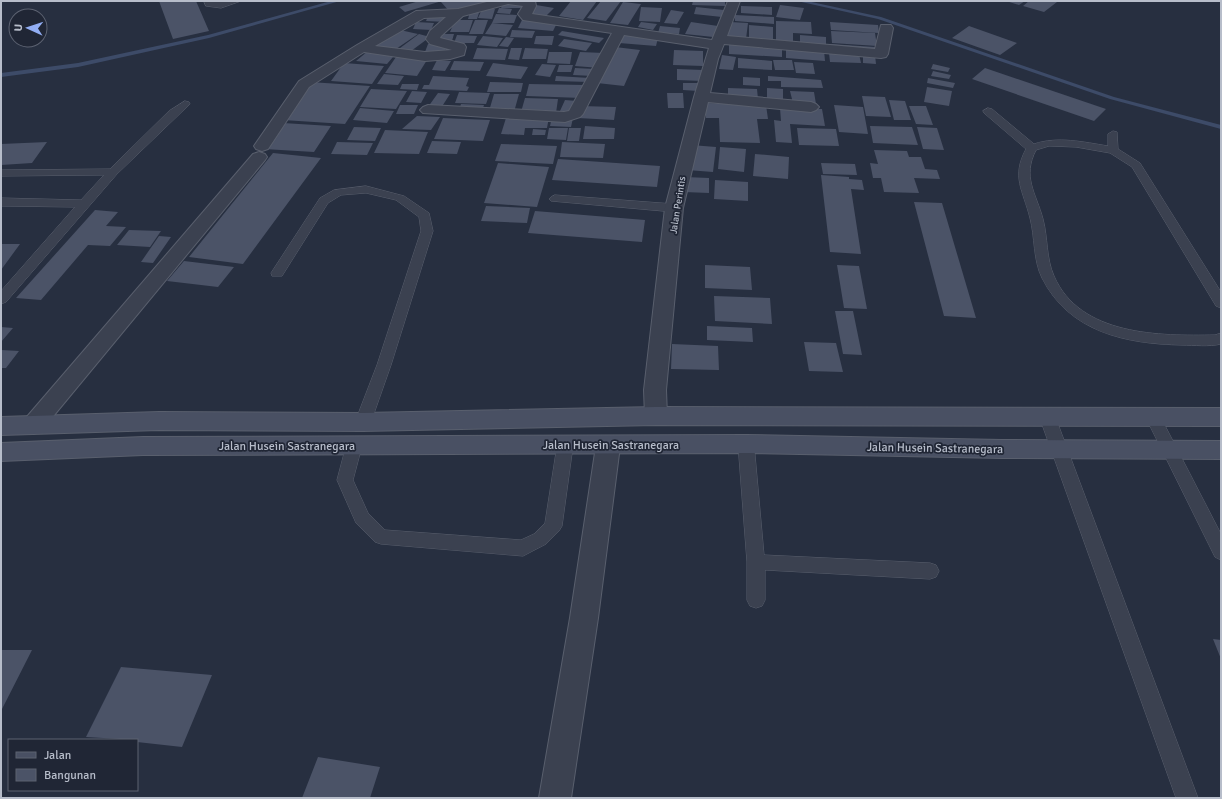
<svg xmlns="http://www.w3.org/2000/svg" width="1222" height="799" viewBox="0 0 1222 799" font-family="Signika,sans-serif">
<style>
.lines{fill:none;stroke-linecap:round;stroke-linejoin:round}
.stream{fill:#3d4b68;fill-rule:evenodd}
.building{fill:#4b5367}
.service-casing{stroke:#595f6d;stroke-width:1}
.minor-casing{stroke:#595f6d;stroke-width:2}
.secondary-casing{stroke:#595f6d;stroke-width:2}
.service{fill:#3b4150;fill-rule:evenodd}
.minor{fill:#3b4150;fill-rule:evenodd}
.secondary{fill:#495063;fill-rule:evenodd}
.labels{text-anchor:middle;stroke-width:3.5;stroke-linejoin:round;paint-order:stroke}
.far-street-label{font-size:10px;fill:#b7bdca;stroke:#202635}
.street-label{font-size:12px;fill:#b7bdca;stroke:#202635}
</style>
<rect width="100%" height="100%" fill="#272f40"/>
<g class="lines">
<path class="stream" d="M331,1H340L209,38L78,67L1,77V73L78,63L208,35Z
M797,1H807L881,17L1114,97L1221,125V129L1110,99L878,19Z"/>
</g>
<path class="building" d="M159,1H196L209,31L173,39Z
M419,1H442L405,12L399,7Z
M446,1H489L491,3L450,12L441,2Z
M571,1H597L583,20L559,16Z
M601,1H621L606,21L587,18Z
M693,1H725V6L692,5Z
M1006,1H1025L1019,5Z
M1029,1H1054L1057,2L1044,12L1023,6Z
M623,2L641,4L628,25L610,23Z
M503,4L527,5L526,8H501Z
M536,5L554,8L545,17L527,14Z
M780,5L804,8L800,20L776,17Z
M741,6L772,7V15L741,13Z
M641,7L662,8L660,22L639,21Z
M696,7L724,10L722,17L694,14Z
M499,8H502L512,9L510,14L497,13Z
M482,9H495L492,19L478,18Z
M671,10L684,12L677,24L664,23Z
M470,12L479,13L477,19H468Z
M429,14L450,15L447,22L426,21Z
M496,14L517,15L514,23H492Z
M735,15L774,17V24L735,21Z
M455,20H473L469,32H450Z
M475,20H488L483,34H469Z
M522,20L557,23L553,31L518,28Z
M776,21L811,22L812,34L793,33V44L776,43Z
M416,22L434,23L431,30L413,29Z
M641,22L657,24L653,30L638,27Z
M691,22L718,26L713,37L685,34Z
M730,22L748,23L746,39L727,38Z
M830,22L878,25L879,33L831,30Z
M492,23L513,25L506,36L485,34Z
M749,25L773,27V42L749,41Z
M660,26L680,28L679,34L658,33Z
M969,26L1017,43L1000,55L952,38Z
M400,30L418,34L393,51L375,46Z
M512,30L535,31L532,38L510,37Z
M562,31L604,38L599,43L558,35Z
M831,31L875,33L877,46L832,43Z
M419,34L430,37L407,54L396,51Z
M442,34H454L452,41L440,40Z
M457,35L477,36L474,43H454Z
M622,35L658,38L656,46L619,43Z
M800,35L826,37V47L800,45Z
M483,36L503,38L497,47L477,45Z
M536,36H554L552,45L534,44Z
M506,37L514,38L508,47L499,46Z
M564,39L592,43L586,51L558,46Z
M428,44L447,45L444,53L425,52Z
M729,44L782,48V57L729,54Z
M830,44L875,47L876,52L831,49Z
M615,47L640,50L624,86L597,83Z
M477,48L508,49L505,60L473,59Z
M511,48H522L519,60L508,59Z
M525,48L548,49L546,59H522Z
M786,48L824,50L825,61L786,58Z
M674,50L703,51V66L673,65Z
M368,51L393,57L387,64L356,61Z
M549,52H572L570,64L547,63Z
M580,52L604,53L600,68L575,66Z
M829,53L859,54L861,63L830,62Z
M863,54L875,55L876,64L863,63Z
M722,55L736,57L733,70L719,69Z
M396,57L427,60L417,76L385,73Z
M738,58L772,61V70L738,68Z
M437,60L451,61L445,71L432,70Z
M773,60H792L794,70H775Z
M454,61L484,62L480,71L450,70Z
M794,62L813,63L815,74L796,73Z
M344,63L384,66L372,84L331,81Z
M493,63L509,65L528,67L521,79L486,76Z
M542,64L556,65L550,77L535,75Z
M933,64L950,68L948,72L931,69Z
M559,65H573L571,72H557Z
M575,68L595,69L593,76L573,75Z
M985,68L1106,109L1094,121L972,79Z
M677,69L703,70V81L677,80Z
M933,71L951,75L949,79L931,76Z
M384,74L404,76L398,85L377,84Z
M433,76L469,78L466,86L469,87L467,91L422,89L424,85H429Z
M556,76L590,78L589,82L555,81Z
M768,76L821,80L823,88L781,87V81H768Z
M743,77L760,78V86L743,85Z
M928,78L955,83L953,88L927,83Z
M310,82L370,86L345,124L283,120Z
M490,82L523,83L521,92H487Z
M683,83H698V91L683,90Z
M402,84H419L417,90L400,89Z
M529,84L584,85L582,98L526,96Z
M927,87L952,91L949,106L924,102Z
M728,88L757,89L758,99L728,98Z
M767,88L783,89V102L767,101Z
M371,89L407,91L396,109L360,107Z
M412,91L427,92L421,103L406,102Z
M790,91L814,92L816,104L793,103Z
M459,92L490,93L486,104L455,103Z
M438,93L450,94L441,108L428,107Z
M667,93H683L684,108H668Z
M494,94H519L514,112L489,111Z
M862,96L885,97L891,117L866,116Z
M525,98L558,99L556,113L521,112Z
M565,100L577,101L572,112L560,111Z
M889,100L905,101L911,120H894Z
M706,103L766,105L768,119H757L760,143L720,142L719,118H706Z
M461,104L484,105L482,111L459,110Z
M400,105H418L414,114H396Z
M834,105L863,107L868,134L839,132Z
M581,106L616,107L614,120L578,118Z
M909,106H926L933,125L916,124Z
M360,108L394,111L387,123L353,120Z
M780,108L822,109L825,126L790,124L792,143L776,142L774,120L781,121Z
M417,116L440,117L431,130L402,129Z
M549,117L547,128H525L524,135L501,134L506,118Z
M552,117L573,118L571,127L550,126Z
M443,118L465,119L490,120L483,141L434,139Z
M283,123L331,126L314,152L264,149Z
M585,126L615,128L614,139H583Z
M870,126L912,127L918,145L873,143Z
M354,127L381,128L375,141L347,140Z
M917,127L937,128L944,150L923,149Z
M549,128H568L566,140L547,139Z
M569,128H581L579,141H567Z
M797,128L836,129L839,146L799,145Z
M533,129L546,130L545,135H532Z
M385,130L428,132L419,154L374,153Z
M432,141L461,142L457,154L427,153Z
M47,142L32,163L1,165V144Z
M337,142L373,143L367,155L331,154Z
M562,142L605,144L603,158L560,157Z
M501,144L530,145L557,146L553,164L495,161Z
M691,145L716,147L713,172L687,170Z
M720,147L746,149L744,172L718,169Z
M874,150L907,151L909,157H921L925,169L937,170L940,179L914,178L919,193L884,192L881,178H873L870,163L878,164Z
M273,153L321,158L243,264L189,257Z
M755,154L789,157L788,179L753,176Z
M558,159L660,166L657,187L552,180Z
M498,163L549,167L537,207L484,203Z
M821,163L855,164L857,175L823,174Z
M821,175L849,177V179L862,180L864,190L851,189L861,254L830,252Z
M685,177L709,178V193L684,192Z
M715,180L748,182V201L714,199Z
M914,202L942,203L976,318L944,316Z
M486,206L530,208L527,223L481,221Z
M95,210L118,212L106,226L126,227L110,246L88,245L41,300L16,298Z
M535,211L645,220L642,242L528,233Z
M129,230L161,231L150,247L117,245Z
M159,236L171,237L153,263L141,262Z
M1,244H20L1,270Z
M184,261L234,267L218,287L167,281Z
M705,265L750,267L752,290L705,288Z
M837,265L859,266L867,309L844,308Z
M714,296L770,298L772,324L715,321Z
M835,311H853L862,355L843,354Z
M707,326L752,328L753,342L707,340Z
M1,327L13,328L1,342Z
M804,342L836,343L843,372L809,371Z
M672,344L718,346L719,370L671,369Z
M1,350L19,351L6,368H1Z
M1213,639L1221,640V659Z
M1,650H32L1,711Z
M121,667L212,675L182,747L137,742V740L86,737Z
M318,757L380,767L370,798H302Z"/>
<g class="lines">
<g class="service-casing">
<path id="service" d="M204,1H241L221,8L206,6Z
M185,101L189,102L190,104L117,174L6,302L1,304V291L75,207L1,206V198L81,200L104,175L1,176V170L110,169L169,111Z
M988,108L992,109L1034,144C1058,136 1083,142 1108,146V134L1113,131L1117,132L1118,149L1140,163L1221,292V308L1216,306L1132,167L1110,153L1076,147L1049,146L1036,150C1022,177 1036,193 1043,219C1048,238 1046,258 1054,276C1080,336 1160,336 1215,335L1221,333V344C1209,347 1194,345 1182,345C1126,344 1069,332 1042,278C1033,260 1035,237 1030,218C1023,190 1011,177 1026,149L984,113L983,111Z
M366,186L404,196L429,213L433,231L391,365L371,422L368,426L363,428L358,426L355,422L377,365L421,231L419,217L396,200L366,193L341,195L328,203L282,276H272L271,273L320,198L334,190Z
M555,195L674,204L680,208L674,212L551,201L549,199L551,197Z
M1047,410L1052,412L1055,416L1198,798H1176L1039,416L1042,412Z
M1153,410L1158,412L1221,534V560L1215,557L1145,416L1148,412Z
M746,438L752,440L754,444L764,555L930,563L936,565L939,571L936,577L930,579L765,570V600L762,606L756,608L750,606L747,600V562L738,444L740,440Z
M354,440L360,442L362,446L353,480L368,513L385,530L521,540L534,534L545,523L557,446L559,442L565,440L571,442L573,446L562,526L559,531L546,544L523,556L381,544L375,542L356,523L337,480L346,446L348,442Z"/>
</g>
<g class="minor-casing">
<path id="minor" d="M491,1H535L536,6L532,14L712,40L728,1H740L727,36L875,49L881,25H891L893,28L888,54L886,57L881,58L724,44L718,59L710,93L811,102L816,104L819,107L816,110L811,112L708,102L683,208L666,390L667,416L664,422L656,425L648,422L645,416L644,390L665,208L694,97L709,48L624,35L583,114L580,117L565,122L423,113L420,110L423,107L428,105L564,112L569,111L612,33L523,20L518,14L523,6L508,4L463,16L441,36L440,38L464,44L466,47L464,55L450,59L425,61L364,52L309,87L268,149L262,151L256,149L254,146L299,81L357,45L416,11L458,9ZM446,17L430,31L426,39L430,44L452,50L425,52L375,46L424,18Z
M259,152L265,154L267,157L265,160L41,431L33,434L25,431L22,425L25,419L253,154Z
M608,437L616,440L620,446L598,618L571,798H539L570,618L596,446L600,440Z"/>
</g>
<g class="secondary-casing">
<path id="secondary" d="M656,407L1221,408V426L656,425L363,431L159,430L1,435V417L159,412L363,413Z
M746,435L1002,440L1221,441V459L1002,458L746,453L143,455L1,461V443L143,437Z"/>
</g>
<use href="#service" class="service"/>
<use href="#minor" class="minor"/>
<use href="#secondary" class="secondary"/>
</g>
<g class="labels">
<g class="far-street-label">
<text transform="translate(677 205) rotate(-81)" y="4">Jalan Perintis</text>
</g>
<g class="street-label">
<text x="611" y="449">Jalan Husein Sastranegara</text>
<text x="287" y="450">Jalan Husein Sastranegara</text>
<text transform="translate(935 448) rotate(1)" y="4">Jalan Husein Sastranegara</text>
</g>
</g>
<rect width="1222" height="799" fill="none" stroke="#b7bdca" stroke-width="4"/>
<rect x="8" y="739" width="130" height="52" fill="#202635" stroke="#5c6271"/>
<rect x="16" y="752" width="20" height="6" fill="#495063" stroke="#5c6271"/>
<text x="44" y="759" font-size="12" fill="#b7bdca">Jalan</text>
<rect x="16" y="769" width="20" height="12" fill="#4b5367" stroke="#5c6271"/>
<text x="44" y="779" font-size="12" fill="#b7bdca">Bangunan</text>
<g transform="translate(28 28) rotate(273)"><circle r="19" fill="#202635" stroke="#5c6271"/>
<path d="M0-3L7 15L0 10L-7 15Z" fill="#92aef4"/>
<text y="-6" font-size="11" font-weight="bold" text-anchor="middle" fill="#b7bdca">U</text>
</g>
</svg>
